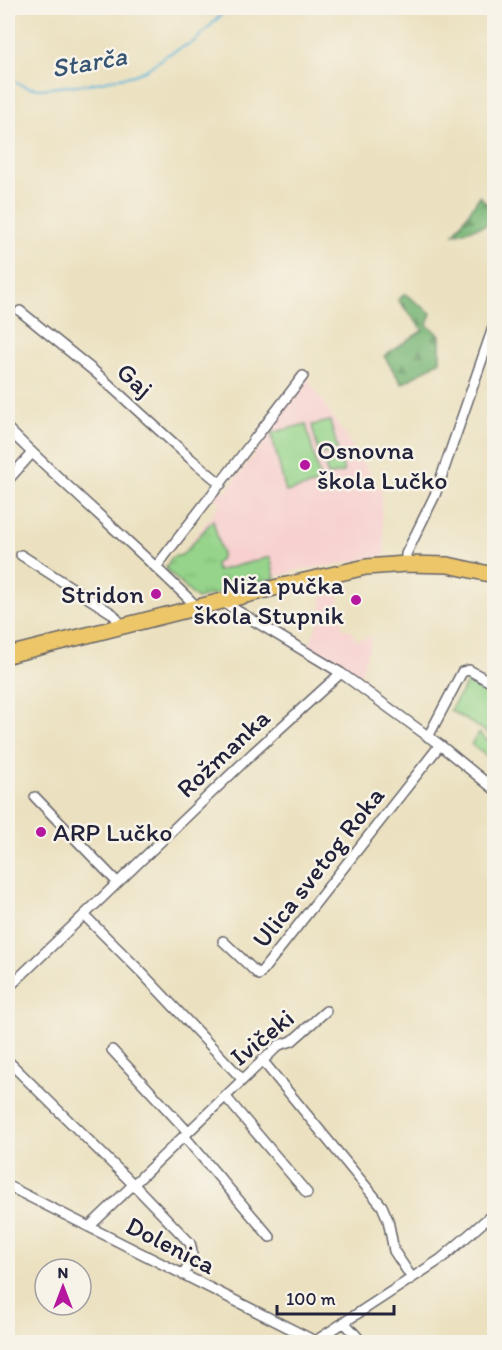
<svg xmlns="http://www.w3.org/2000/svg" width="502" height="1350" viewBox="0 0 502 1350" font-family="Itim,sans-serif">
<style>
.built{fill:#f7d0cf}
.green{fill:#95d48a;stroke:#5c7b62;stroke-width:1.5}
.forest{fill:url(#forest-firs);stroke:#4d6c58;stroke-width:1.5}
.park{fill:url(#park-tufts);stroke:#5c7b62;stroke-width:1.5}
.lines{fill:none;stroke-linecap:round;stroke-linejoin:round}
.stream{stroke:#5db3da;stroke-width:2}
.street-casing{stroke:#68656a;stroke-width:12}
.primary-casing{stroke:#68656a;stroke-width:18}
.street{stroke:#fff;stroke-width:9}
.primary{stroke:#ecc669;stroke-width:15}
.poi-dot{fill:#b5179e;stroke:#f7f3e8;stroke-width:2}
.labels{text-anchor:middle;stroke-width:5;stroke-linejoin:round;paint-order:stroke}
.street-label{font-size:26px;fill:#22223b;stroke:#f7f3e8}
.poi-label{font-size:26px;fill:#22223b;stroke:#f7f3e8;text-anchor:start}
.water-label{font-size:27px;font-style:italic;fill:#375573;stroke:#f7f3e8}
</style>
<defs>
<pattern id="forest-firs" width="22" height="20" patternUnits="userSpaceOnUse" patternTransform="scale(1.5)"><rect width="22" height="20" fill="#78b676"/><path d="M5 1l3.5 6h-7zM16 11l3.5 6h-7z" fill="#629462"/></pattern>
<pattern id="park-tufts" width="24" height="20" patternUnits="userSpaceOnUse" patternTransform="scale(1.5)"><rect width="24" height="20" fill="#95d48a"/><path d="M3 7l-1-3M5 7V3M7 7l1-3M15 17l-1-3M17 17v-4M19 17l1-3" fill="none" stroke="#80b678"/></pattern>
</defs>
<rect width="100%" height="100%" fill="#f7f3e8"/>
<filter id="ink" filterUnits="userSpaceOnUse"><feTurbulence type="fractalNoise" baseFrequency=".0167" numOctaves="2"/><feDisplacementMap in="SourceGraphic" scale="12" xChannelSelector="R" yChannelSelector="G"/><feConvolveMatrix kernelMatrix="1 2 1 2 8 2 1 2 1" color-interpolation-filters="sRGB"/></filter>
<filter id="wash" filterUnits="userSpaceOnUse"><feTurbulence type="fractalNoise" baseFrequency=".008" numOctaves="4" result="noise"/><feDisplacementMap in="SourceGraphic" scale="24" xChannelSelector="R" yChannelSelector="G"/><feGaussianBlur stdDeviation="1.35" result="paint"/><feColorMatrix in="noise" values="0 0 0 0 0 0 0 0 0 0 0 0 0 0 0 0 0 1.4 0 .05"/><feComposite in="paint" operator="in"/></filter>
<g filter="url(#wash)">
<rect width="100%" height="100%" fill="#ebe1c0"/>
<path class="built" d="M306,376L382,492L381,506L385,555L334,565L297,570L258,583L197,599L167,572L165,567L166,565L172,557L181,555L214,512L220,502L215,497L219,492L227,490L265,440L262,437Z
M338,587L342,628L352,631L355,640L373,637L360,675L308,647L319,621L324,589Z"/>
<path class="green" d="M330,421L338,450L319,455L312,425Z
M306,424L321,483L286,492L271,433Z
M341,460L344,472L328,476L325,465Z
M467,683L494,699V737L450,710Z
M479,733L494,746V753L490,759L471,744Z"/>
<path class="forest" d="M480,196L494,213V223L454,234Z
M405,294L431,313L427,325L440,335V361L402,384L384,356L423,330L398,300Z"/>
<path class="park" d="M213,520L222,554L220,560L215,564L217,571L270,557L275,578L197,599L167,570L166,567L172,557L182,555Z"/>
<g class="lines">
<path class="stream" d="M8,78L26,87L40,89L96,83L134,75L146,70L167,55L195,41L228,8"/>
</g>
</g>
<g filter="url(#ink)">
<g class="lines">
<g class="street-casing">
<path id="street" d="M20,311L94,371L191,459L221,484
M8,429C69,490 136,546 197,607
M8,480L32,453
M21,555L113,614L122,626
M406,564V554L435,495L494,325
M156,567L303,376
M221,601L341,673L440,745L494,789
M428,737L462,672L469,670L494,684
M35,797L117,882
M84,915L141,972L242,1079
M223,941L259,975L440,745
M8,988L253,753L341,673
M112,1050L188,1132
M262,1060L382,1206L388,1220L394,1251L412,1278
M8,1061L134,1185L190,1243C195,1256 189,1263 183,1275
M225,1096L307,1193
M184,1136L270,1237
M8,1186L315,1341
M89,1227L279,1045L292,1041L326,1011
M344,1322L362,1342
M314,1342L441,1259L494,1213"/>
</g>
<g class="primary-casing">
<path id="primary" d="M8,655L278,587L366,567L406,564L448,565L494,575"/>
</g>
<use href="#street" class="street"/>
<use href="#primary" class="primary"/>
</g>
</g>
<g class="poi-dot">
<circle cx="305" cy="465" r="6"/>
<circle cx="156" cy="594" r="6"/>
<circle cx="356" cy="600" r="6"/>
<circle cx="41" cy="832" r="6"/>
</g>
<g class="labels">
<g class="street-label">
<text transform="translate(135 380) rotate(42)" y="9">Gaj</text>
<text transform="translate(223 753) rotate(-43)" y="9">Rožmanka</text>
<text transform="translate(318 867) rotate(-52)" y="9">Ulica svetog Roka</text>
<text transform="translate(262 1037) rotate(-39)" y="9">Ivičeki</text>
<text transform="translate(171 1245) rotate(27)" y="9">Dolenica</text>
</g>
<g class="poi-label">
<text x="317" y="459">Osnovna<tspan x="317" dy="30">škola Lučko</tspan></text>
<text x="344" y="594" text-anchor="end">Niža pučka<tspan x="344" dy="30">škola Stupnik</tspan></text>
<text x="144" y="603" text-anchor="end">Stridon</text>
<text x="53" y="841">ARP Lučko</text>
</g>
<g class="water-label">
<text transform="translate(89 62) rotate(-10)" y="9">Starča</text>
</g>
</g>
<rect width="502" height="1350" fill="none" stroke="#f7f3e8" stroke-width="30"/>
<g transform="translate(63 1287)"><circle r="28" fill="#f7f3e8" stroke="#a29fa3" stroke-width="1.5"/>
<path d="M0-4.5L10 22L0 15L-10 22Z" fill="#b5179e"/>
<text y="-9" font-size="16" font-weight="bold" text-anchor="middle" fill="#22223b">N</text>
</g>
<path d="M277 1305v9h117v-9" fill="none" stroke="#22223b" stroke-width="3"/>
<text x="286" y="1305" font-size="18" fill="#22223b" stroke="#f7f3e8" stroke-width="4.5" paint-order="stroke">100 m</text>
</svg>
